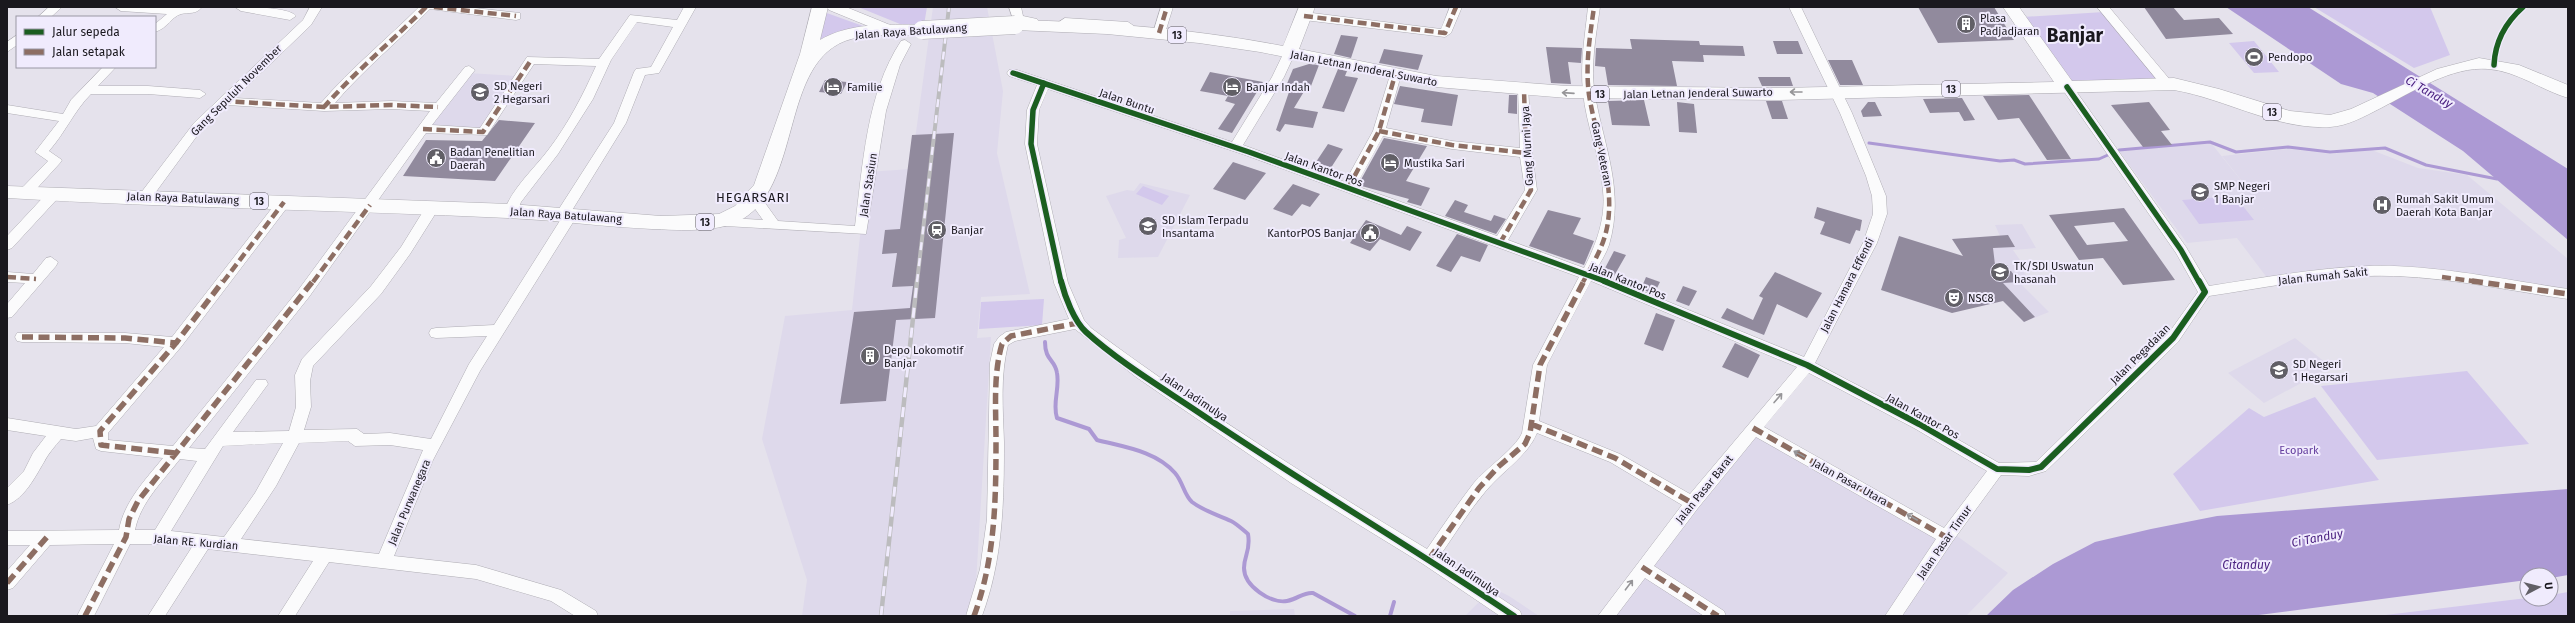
<svg xmlns="http://www.w3.org/2000/svg" width="2575" height="623" viewBox="0 0 2575 623" font-family="'Fira Sans',sans-serif">
<style>
.built{fill:#ded9eb}
.green{fill:#d3c8ec}
.water{fill:#ac99d4}
.lines{fill:none;stroke-linecap:round;stroke-linejoin:round}
.stream-far1{stroke:#ac99d4;stroke-width:3}
.stream{stroke:#ac99d4;stroke-width:4}
.building{fill:#918a9d;fill-rule:evenodd}
.minor-casing{stroke:#afadb4;stroke-width:1}
.major-casing{stroke:#afadb4;stroke-width:1}
.highway-casing{stroke:#afadb4;stroke-width:1}
.minor{fill:#fbfbfc;fill-rule:evenodd}
.major{fill:#fbfbfc;fill-rule:evenodd}
.highway{fill:#fbfbfc;fill-rule:evenodd}
.rail-far1-casing{stroke:#bcbcbe;stroke-width:4}
.rail-casing{stroke:#bcbcbe;stroke-width:4.5}
.rail-far1{stroke:#f0ebfd;stroke-width:2.5;stroke-dasharray:8;stroke-linecap:butt}
.rail{stroke:#f0ebfd;stroke-width:3;stroke-dasharray:10;stroke-linecap:butt}
.highway-bridge-casing{stroke:#afadb4;stroke-width:19;stroke-linecap:butt}
.highway-bridge{stroke:#fbfbfc;stroke-width:18}
.quiet-far1{stroke:#8d6e63;stroke-width:4.5;stroke-dasharray:9 4.5;stroke-linecap:butt}
.quiet{stroke:#8d6e63;stroke-width:5.5;stroke-dasharray:11 5.5;stroke-linecap:butt}
.cycleway-far1-casing{stroke:#f0ebfd;stroke-width:8}
.cycleway-casing{stroke:#f0ebfd;stroke-width:9}
.cycleway-far1{stroke:#1b5e20;stroke-width:5.5}
.cycleway{stroke:#1b5e20;stroke-width:6}
.oneway{stroke:#969598}
.labels{text-anchor:middle;stroke-width:4;stroke-linejoin:round;paint-order:stroke}
.shield{fill:#f0ebfd;stroke:#5a5761;stroke-width:1}
.shield-label{font-size:10px;font-weight:bold;fill:#1a181e}
.poi-label{font-size:11px;fill:#1a181e;stroke:#f0ebfd;text-anchor:start}
.street-label{font-size:11px;fill:#1a181e;stroke:#f0ebfd}
.park-label{font-size:11px;fill:#643e9e;stroke:#f0ebfd}
.water-label{font-size:12px;font-style:italic;fill:#4b2281;stroke:#f0ebfd}
.quarter-label{font-size:13px;letter-spacing:1px;fill:#1a181e;stroke:#f0ebfd}
.town-label{font-size:19px;font-weight:bold;fill:#1a181e;stroke:#f0ebfd}
</style>
<rect width="100%" height="100%" fill="#e5e2ec"/>
<path class="built" d="M933,7H987L1003,91L997,153L1030,294L981,297L977,338L991,337L975,599L965,616H802L807,580L762,439L785,316L852,310L867,172L911,169Z
M467,73L518,76L482,131L425,128Z
M2211,143L2264,209L2222,156L2289,149L2332,154L2369,149L2418,168L2467,175L2568,259V288L2553,289L2420,272L2268,279L2237,238L2187,243L2119,151Z
M1140,183L1190,195L1158,257L1118,258L1119,240L1126,238L1106,196L1127,190L1134,191Z
M2022,224L2036,248L2013,250L2022,263L2018,265L2030,280L2019,282L2049,312L2024,322L1963,255L1952,239L2000,236L1995,225Z
M2295,338L2331,367L2264,403L2228,373Z
M1751,421L1957,536L2008,573L1966,616H1597Z
M1493,588L1509,596L1539,616H1465Z
M1294,609L1295,616H1230V611Z"/>
<path class="green" d="M858,7H927L924,25L900,24Z
M2314,7H2430L2450,55L2414,68Z
M824,12L863,26L816,44Z
M2104,12L2156,79L2071,85L2023,17Z
M2254,41L2279,72L2254,73L2229,43Z
M1143,186L1169,196L1162,205L1136,194Z
M2235,196L2254,220L2199,224L2182,200Z
M1044,299L1042,325L979,329L981,302Z
M2467,371L2529,444L2377,460L2321,386Z
M2315,397L2379,480L2200,511L2173,474L2249,408L2264,417Z
M2568,592V616H2377L2527,598L2551,599V595Z"/>
<path class="water" d="M2226,7H2308L2568,169V240L2463,151L2373,93L2341,84Z
M2568,489V575L2551,578V575H2527V580L2251,616H1986L2013,590L2053,564L2095,542L2151,529L2217,516Z"/>
<g class="lines">
<path class="stream-far1" d="M1869,143L2000,161L2014,160L2025,164L2099,159L2119,150L2210,142L2236,152L2288,147L2330,152L2385,148L2426,165L2497,179"/>
<path class="stream" d="M1045,342C1045,361 1055,359 1057,373C1060,389 1052,403 1057,418L1089,429L1097,440C1124,447 1156,451 1175,473C1183,482 1184,495 1192,502C1204,511 1218,515 1231,521C1237,524 1243,530 1248,534C1251,551 1244,555 1244,568C1244,586 1271,604 1287,601C1298,599 1303,592 1313,593L1355,616
M1390,616L1394,602"/>
</g>
<path class="building" d="M1918,7H1994L2014,40L1938,43Z
M2144,7H2173L2184,20L2219,18L2233,34L2166,39Z
M1341,35L1358,37L1351,58L1334,54Z
M1630,39L1699,41L1700,45L1743,46L1745,56L1703,55L1704,62L1672,61L1677,86L1608,85L1605,67L1595,66L1596,48L1632,49Z
M1773,41H1798L1803,54H1777Z
M1546,47L1582,48L1581,63L1568,62L1571,84L1551,83Z
M1384,49L1423,55L1418,70L1379,63Z
M1828,60H1852L1863,85H1840Z
M1309,64L1319,65L1311,86L1308,85L1294,108L1318,112L1313,128L1285,124L1280,132L1276,130L1289,92L1284,91L1293,69Z
M1338,69L1347,71L1345,76L1358,78L1344,112L1322,108Z
M1210,72L1263,82L1232,133L1218,129L1235,104L1225,101L1228,96L1200,91Z
M1758,77H1790L1793,86H1762Z
M825,80L847,82L841,94L819,92Z
M1400,86L1458,95L1452,126L1421,122L1424,109L1394,104Z
M1509,95H1517V114L1508,113Z
M2028,95H2029L2071,159L2047,160L2019,118L1998,120L1983,96Z
M1962,98L1975,120L1964,121L1959,112L1930,113L1923,99Z
M1644,100L1650,126L1612,125L1608,101Z
M1766,101H1782L1788,119H1772Z
M1677,102L1694,104L1697,133L1679,132Z
M1868,102H1875L1882,116L1863,117L1861,111Z
M2149,102L2170,130L2161,131L2172,145L2143,147L2111,105Z
M499,120L535,123L495,181L403,176L426,140L482,141Z
M954,133L935,318L896,320L886,401L840,404L854,312L910,308L913,286L892,287L897,253L882,254L885,230L900,229L912,135Z
M1384,138L1427,146L1406,181L1430,188L1421,206L1407,202L1409,199L1358,185Z
M1328,144L1343,149L1327,174L1312,168Z
M1233,162L1266,173L1245,200L1213,189Z
M1293,184L1320,194L1310,207L1302,204L1292,216L1273,209Z
M1455,200L1468,205L1464,212L1491,221L1494,215L1506,219L1496,234L1445,216Z
M1817,207L1862,220L1860,231L1856,230L1850,244L1820,234L1825,222L1814,218Z
M2124,208L2175,280L2123,285L2103,258L2079,260L2049,215ZM2114,222L2128,241L2087,245L2074,226Z
M1548,210L1581,218L1573,234L1594,241L1584,265L1529,246Z
M1366,220L1401,235L1407,226L1422,232L1410,251L1380,239L1370,251L1350,243Z
M1457,234L1488,245L1480,262L1461,256L1451,272L1436,266Z
M2008,235L2015,247L1993,248L1996,273L2011,271L2019,282L2003,283L2035,317L2024,322L2003,301L1952,313L1881,290L1899,236L1963,256L1952,239Z
M1614,251L1626,255L1614,276L1603,272Z
M1775,272L1822,293L1807,318L1777,304L1764,335L1721,318L1727,308L1753,320L1763,298L1759,296Z
M1646,277L1660,282L1654,294L1641,289Z
M1683,286L1697,291L1689,306L1676,301Z
M1656,313L1675,320L1663,351L1644,344Z
M1735,343L1760,355L1748,378L1722,367Z"/>
<g class="lines">
<g class="minor-casing">
<path id="minor" d="M49,7H62L51,17H38Z
M115,7H202C196,15 189,12 181,14C171,17 168,28 155,32V24L167,14L121,11Z
M235,7C247,7 289,7 296,16L290,20L241,11Z
M310,7H322L311,25L235,98L321,103C351,68 387,39 419,7H466L520,13V19L516,20L430,9C399,41 364,69 335,103L391,101L436,103L465,67L469,66L475,70L432,125L480,128L527,57L599,59L630,15L677,20L684,7H696L659,73L645,75L626,123L571,212L577,216L480,371L433,460L394,556L476,565L561,590L596,611L598,616H575L551,601L476,579L329,562L295,616H278L313,561L208,549L165,616H148L192,547L166,544H130L94,616H77L114,544L50,545L13,588L7,590V571L30,545H7V531L119,530C124,502 145,480 163,458L101,451L96,449L93,438L76,441L61,439C55,446 48,454 44,462C35,477 25,498 7,505V488L24,471L33,453L46,436L7,430V418L76,429L96,426L164,347L125,343L22,342L17,341L15,337L17,333H125L172,337L279,199H289L291,202L289,205L181,347L108,433V440L173,446L299,289L430,111L391,109L324,111L227,105L202,129L150,200H140L138,197L140,194L194,123L303,20ZM637,22L673,27L651,67L636,69L634,72L614,123L555,215L561,219L494,325L436,328L431,329L429,333L431,337L436,338L487,336L469,364L431,439L390,433L364,434L357,429L304,430L311,407L310,381L313,366L381,294L410,254L439,208L432,203L427,205L401,247L371,286L302,359L295,375L296,407L289,431L233,432L268,384L266,380H256L205,449L189,448L309,297L426,133L487,135L534,64L596,66C583,95 568,124 549,149C534,169 513,187 504,211L506,214H516L521,202L558,154L593,99L611,60ZM348,441L355,446L390,445L423,450L379,554L241,539L276,486L299,443ZM283,443L255,493L224,537L171,531L223,446ZM180,459L197,461L155,530H135C140,503 163,481 180,459Z
M1009,7H1021L1023,16L1037,19L1039,22L1033,26L1014,22Z
M1161,7H1173L1165,33L1159,37L1153,33Z
M1450,7H1462L1451,33L1445,37L1304,20L1298,16L1304,12L1441,29Z
M1588,7H1600C1596,36 1590,66 1595,95C1604,147 1625,191 1609,245C1606,254 1600,263 1595,272L1804,357L1863,243L1873,214L1872,196L1866,176L1840,113L1789,7H1801L1852,113L1878,176L1886,196L1887,214L1877,243L1815,363L1924,420L1999,463L2036,462L2168,334L2198,292L2176,253L2063,90L2061,87L2063,84H2071L2186,247L2209,286C2262,278 2315,268 2369,266C2431,264 2506,280 2568,289V299C2504,290 2434,274 2369,276C2316,277 2262,288 2209,296L2178,342L2046,471L2029,476L2001,475L1952,542L1902,616H1885L1936,539L1756,437L1698,508L1654,566L1724,611L1726,616H1704L1645,578L1616,616H1598L1682,505L1610,462L1537,433C1527,457 1502,471 1485,492C1468,512 1454,536 1439,557L1520,611L1522,616H1500L1423,564L1291,483L1136,377L1075,329L1015,341L1008,345C1000,376 1003,410 1004,442C1004,502 1003,559 982,616H966L980,569L987,519L990,363L994,344L999,337L1006,332L1069,319L1054,283L1025,144L1027,110L1037,85L1009,76L1007,73L1009,70H1017L1232,142L1272,77L1285,50H1293L1295,53L1284,77L1243,145L1345,182L1373,131L1391,72L1395,71L1401,75L1386,128L1452,141L1520,148L1518,90L1520,87H1528L1532,153L1537,190L1508,240L1584,268C1596,245 1606,218 1603,191C1601,158 1586,126 1583,92C1580,63 1585,36 1588,7ZM1048,89L1245,155L1579,277L1533,365L1522,433C1515,449 1486,468 1473,484C1457,505 1442,527 1427,549C1312,480 1199,408 1091,328L1084,320L1068,283L1037,144L1039,110ZM1383,136L1452,149L1520,157L1525,190L1497,236L1356,186ZM1591,281L1797,367L1690,494L1620,454L1539,421L1547,365ZM1809,373L1914,428L1987,471L1944,528L1764,427Z
M2097,7H2109L2171,81L2173,84L2171,87H2163Z
M1065,18L1128,22L1134,26L1128,30L1061,25L1059,22Z
M17,35V45L7,52V42Z
M905,40L911,44L900,65L886,111L866,234L708,225L706,222L708,219L713,217L763,220L748,199L755,194L760,196L778,221L855,226C863,165 866,94 901,41Z
M103,67H116L98,86H148L200,90L206,94L200,98L148,94H91C74,111 65,133 49,151L62,160L60,163L30,196H20L19,193L20,190L48,161L35,152L59,121L7,113V105L63,114L71,100Z
M54,189L60,194L59,197L12,248L7,250V236L49,191Z
M51,257L58,262L56,266L12,317L7,318V304L25,283L7,282V272L33,274L46,258Z"/>
</g>
<g class="major-casing">
<path id="major" d="M827,7H846L900,29L902,32L895,36L890,35L829,10Z"/>
</g>
<g class="highway-casing">
<path id="highway" d="M812,7H828L820,40C851,22 887,25 922,25L928,26L930,30L928,34L922,35C897,36 869,32 845,41C776,68 805,201 729,225C705,232 678,230 652,229C604,227 556,220 508,218C341,210 174,208 7,198V186L510,204L661,216L719,214L735,206L754,185L800,54Z
M1299,7H1315L1299,49L1436,76L1567,86L1779,88L2054,82L2003,7H2019L2072,81L2174,78L2219,89L2290,111L2330,115L2351,109L2437,69L2479,58L2519,65L2568,85V98C2541,90 2517,71 2488,69C2452,66 2412,92 2381,108C2365,116 2348,126 2330,127C2276,130 2226,99 2174,90L1779,100L1567,98L1436,87L1260,52L1199,43L1107,34L1015,30L1009,29L1007,25L1009,21L1015,20C1105,22 1195,29 1283,46Z"/>
</g>
<use href="#minor" class="minor"/>
<use href="#major" class="major"/>
<use href="#highway" class="highway"/>
<g class="rail-far1-casing">
<path id="rail-far1" d="M917,282L949,7"/>
</g>
<g class="rail-casing">
<path id="rail" d="M881,616L917,281"/>
</g>
<use href="#rail-far1" class="rail-far1"/>
<use href="#rail" class="rail"/>
<g class="highway-bridge-casing">
<path id="highway-bridge" d="M922,30L1015,25"/>
</g>
<use href="#highway-bridge" class="highway-bridge"/>
<path class="quiet-far1" d="M426,7C392,41 356,71 324,107L391,105L438,107
M434,7L516,16
M1304,16L1445,33L1456,7
M1159,33L1167,7
M222,101L324,107
M423,129L483,132L531,60
M1379,131L1452,145L1526,153
M1348,188L1379,131L1395,75
M1500,243L1531,190L1526,153L1524,90
M7,277L36,279
M2442,277L2480,282
M223,282L284,202
M313,282L370,205
M1583,282C1589,271 1596,259 1601,247C1622,198 1597,144 1589,95C1585,65 1590,36 1594,7"/>
<path class="quiet" d="M2472,281L2568,294
M22,337L125,338L176,343L223,281
M1531,424L1615,458L1692,503
M1753,428L1946,537
M175,453L101,445L100,431L176,343
M1429,559L1479,488L1498,467L1525,444L1530,433L1540,365L1584,281
M1642,567L1718,616
M7,583L47,537
M85,616L126,537L129,519L138,501L313,281
M974,616C995,559 996,501 996,441C996,409 993,375 1002,344L1011,336L1078,323"/>
<g class="cycleway-far1-casing">
<path id="cycleway-far1" d="M2494,65C2495,41 2505,23 2523,7
M1013,73L1249,152L1607,282
M1044,83L1033,110L1031,144L1061,282
M2067,87L2181,250L2199,282"/>
</g>
<g class="cycleway-casing">
<path id="cycleway" d="M1061,281C1065,297 1074,321 1086,332C1120,363 1166,390 1204,416C1306,485 1412,547 1514,616
M1604,281L1807,365L1919,424L1997,469L2029,470L2041,467L2173,338L2205,292L2199,281"/>
</g>
<use href="#cycleway-far1" class="cycleway-far1"/>
<use href="#cycleway" class="cycleway"/>
</g>
<defs><path id="oneway-shaft" d="M-6 0H5M1.5-3L5.5 0L1.5 3" fill="none" stroke-width="1.6" stroke-linecap="round" stroke-linejoin="round"/></defs>
<g class="oneway">
<use href="#oneway-shaft" transform="translate(1796 92) rotate(180)"/>
<use href="#oneway-shaft" transform="translate(1568 93) rotate(-176)"/>
<use href="#oneway-shaft" transform="translate(1778 398) rotate(-49)"/>
<use href="#oneway-shaft" transform="translate(1799 454) rotate(-151)"/>
<use href="#oneway-shaft" transform="translate(1912 517) rotate(-150)"/>
<use href="#oneway-shaft" transform="translate(1629 585) rotate(-53)"/>
</g>
<defs>
<g id="building-disc" transform="scale(1)"><circle r="9.5" fill="#615f66" stroke="#f0ebfd"/><path d="M-4-6H4V6H1V3H-1V6H-4ZM-2.5-4.3h1.7v1.8h-1.7ZM.8-4.3h1.7v1.8H.8ZM-2.5-1h1.7V.8h-1.7ZM.8-1h1.7V.8H.8Z" fill="#fff"/></g>
<g id="stadium-disc" transform="scale(1)"><circle r="9.5" fill="#615f66" stroke="#f0ebfd"/><path d="M0-5a6.5 5 0 1 0 0 10a6.5 5 0 1 0 0-10ZM-3.5-1.8h7v3.6h-7Z" fill="#fff"/></g>
<g id="hotel-disc" transform="scale(1)"><circle r="9.5" fill="#615f66" stroke="#f0ebfd"/><path d="M-6-4.5h1.5V1H6V5H4.5V3h-9V5H-6ZM-4 0a1.8 1.8 0 1 1 3.6 0ZM.5 0V-2.5h3Q6-2.5 6 0Z" fill="#fff"/></g>
<g id="school-disc" transform="scale(1)"><circle r="9.5" fill="#615f66" stroke="#f0ebfd"/><path d="M0-5L7-2L0 1L-7-2ZM-4 1L0 2.5L4 1V4Q0 6-4 4Z" fill="#fff"/></g>
<g id="civic-disc" transform="scale(1)"><circle r="9.5" fill="#615f66" stroke="#f0ebfd"/><path d="M-.6-6.5H3V-4.5H.6V-3L4-1V1h2V6H-6V1h2V-1L-.6-3ZM-1.2 2.5V6h2.4V2.5Z" fill="#fff"/></g>
<g id="hospital-disc" transform="scale(1)"><circle r="9.5" fill="#615f66" stroke="#f0ebfd"/><path d="M-5-5h3v3.5h4V-5h3V5h-3V1.5h-4V5h-3Z" fill="#fff"/></g>
<g id="station-disc" transform="scale(1)"><circle r="9.5" fill="#615f66" stroke="#f0ebfd"/><path d="M-3-6H3Q5-6 5-4V2Q5 4 3 4L4.5 6H3L1.5 4h-3L-3 6H-4.5L-3 4Q-5 4-5 2V-4Q-5-6-3-6ZM-3.5-4v3h7v-3ZM-3.5 1v1.5H-2V1ZM2 1v1.5H3.5V1Z" fill="#fff"/></g>
<g id="theatre-disc" transform="scale(1)"><circle r="9.5" fill="#615f66" stroke="#f0ebfd"/><path d="M-5-5.5Q0-4 5-5.5V0Q5 5 0 6Q-5 5-5 0ZM-3.3-2.5H-1v1.5H-3.3ZM1-2.5H3.3v1.5H1ZM-2.8 1Q0 5.5 2.8 1Z" fill="#fff"/></g>
</defs>
<g fill-rule="evenodd">
<use href="#building-disc" x="1966" y="24"/>
<use href="#stadium-disc" x="2254" y="57"/>
<use href="#hotel-disc" x="833" y="87"/>
<use href="#hotel-disc" x="1232" y="87"/>
<use href="#school-disc" x="480" y="92"/>
<use href="#civic-disc" x="436" y="158"/>
<use href="#hotel-disc" x="1390" y="163"/>
<use href="#school-disc" x="2200" y="192"/>
<use href="#hospital-disc" x="2382" y="205"/>
<use href="#school-disc" x="1148" y="226"/>
<use href="#station-disc" x="937" y="230"/>
<use href="#civic-disc" x="1370" y="233"/>
<use href="#school-disc" x="2000" y="272"/>
<use href="#theatre-disc" x="1954" y="298"/>
<use href="#building-disc" x="870" y="356"/>
<use href="#school-disc" x="2279" y="370"/>
</g>
<g class="labels">
<g class="shield">
<rect x="1168" y="27" width="18" height="16" rx="3"/>
<rect x="1942" y="81" width="18" height="16" rx="3"/>
<rect x="1591" y="86" width="18" height="16" rx="3"/>
<rect x="2263" y="104" width="18" height="16" rx="3"/>
<rect x="250" y="193" width="18" height="16" rx="3"/>
<rect x="696" y="214" width="18" height="16" rx="3"/>
</g>
<g class="shield-label">
<text x="1177" y="39">13</text>
<text x="1951" y="93">13</text>
<text x="1600" y="98">13</text>
<text x="2272" y="116">13</text>
<text x="259" y="205">13</text>
<text x="705" y="226">13</text>
</g>
<g class="poi-label">
<text x="1980" y="22">Plasa<tspan x="1980" dy="13">Padjadjaran</tspan></text>
<text x="2268" y="61">Pendopo</text>
<text x="494" y="90">SD Negeri<tspan x="494" dy="13">2 Hegarsari</tspan></text>
<text x="847" y="91">Familie</text>
<text x="1246" y="91">Banjar Indah</text>
<text x="450" y="156">Badan Penelitian<tspan x="450" dy="13">Daerah</tspan></text>
<text x="1404" y="167">Mustika Sari</text>
<text x="2214" y="190">SMP Negeri<tspan x="2214" dy="13">1 Banjar</tspan></text>
<text x="2396" y="203">Rumah Sakit Umum<tspan x="2396" dy="13">Daerah Kota Banjar</tspan></text>
<text x="1162" y="224">SD Islam Terpadu<tspan x="1162" dy="13">Insantama</tspan></text>
<text x="951" y="234">Banjar</text>
<text x="1356" y="237" text-anchor="end">KantorPOS Banjar</text>
<text x="2014" y="270">TK/SDI Uswatun<tspan x="2014" dy="13">hasanah</tspan></text>
<text x="1968" y="302">NSC8</text>
<text x="884" y="354">Depo Lokomotif<tspan x="884" dy="13">Banjar</tspan></text>
<text x="2293" y="368">SD Negeri<tspan x="2293" dy="13">1 Hegarsari</tspan></text>
</g>
<g class="street-label">
<text transform="translate(911 31) rotate(-4)" y="4">Jalan Raya Batulawang</text>
<text transform="translate(1364 68) rotate(11)" y="4">Jalan Letnan Jenderal Suwarto</text>
<text transform="translate(236 90) rotate(-45)" y="4">Gang Sepuluh November</text>
<text transform="translate(1698 93) rotate(-1)" y="4">Jalan Letnan Jenderal Suwarto</text>
<text transform="translate(1127 101) rotate(19)" y="4">Jalan Buntu</text>
<text transform="translate(1527 146) rotate(-93)" y="4">Gang Murni Jaya</text>
<text transform="translate(1602 154) rotate(78)" y="4">Gang Veteran</text>
<text transform="translate(1324 169) rotate(20)" y="4">Jalan Kantor Pos</text>
<text transform="translate(868 185) rotate(-81)" y="4">Jalan Stasiun</text>
<text transform="translate(183 198) rotate(2)" y="4">Jalan Raya Batulawang</text>
<text transform="translate(566 215) rotate(4)" y="4">Jalan Raya Batulawang</text>
<text transform="translate(2323 276) rotate(-6)" y="4">Jalan Rumah Sakit</text>
<text transform="translate(1628 281) rotate(22)" y="4">Jalan Kantor Pos</text>
<text transform="translate(1847 285) rotate(-63)" y="4">Jalan Hamara Effendi</text>
<text transform="translate(2140 354) rotate(-45)" y="4">Jalan Pegadaian</text>
<text transform="translate(1195 397) rotate(34)" y="4">Jalan Jadimulya</text>
<text transform="translate(1923 416) rotate(29)" y="4">Jalan Kantor Pos</text>
<text transform="translate(1850 482) rotate(29)" y="4">Jalan Pasar Utara</text>
<text transform="translate(1704 489) rotate(-51)" y="4">Jalan Pasar Barat</text>
<text transform="translate(409 502) rotate(-67)" y="4">Jalan Purwanegara</text>
<text transform="translate(196 542) rotate(5)" y="4">Jalan RE. Kurdian</text>
<text transform="translate(1944 542) rotate(-55)" y="4">Jalan Pasar Timur</text>
<text transform="translate(1467 572) rotate(34)" y="4">Jalan Jadimulya</text>
</g>
<g class="park-label">
<text x="2299" y="454">Ecopark</text>
</g>
<g class="water-label">
<text transform="translate(2429 92) rotate(30)" y="4">Ci Tanduy</text>
<text transform="translate(2317 538) rotate(-11)" y="4">Ci Tanduy</text>
<text x="2246" y="569">Citanduy</text>
</g>
<g class="quarter-label">
<text x="753" y="202">HEGARSARI</text>
</g>
<g class="town-label">
<text x="2075" y="42">Banjar</text>
</g>
</g>
<rect width="2575" height="623" fill="none" stroke="#1a181e" stroke-width="16"/>
<rect x="16" y="16" width="140" height="52" fill="#f0ebfd" stroke="#9a97a4"/>
<rect x="24" y="29" width="20" height="6" fill="#1b5e20" stroke="#9a97a4"/>
<text x="52" y="36" font-size="12" fill="#1a181e">Jalur sepeda</text>
<rect x="24" y="49" width="20" height="6" fill="#8d6e63" stroke="#9a97a4"/>
<text x="52" y="56" font-size="12" fill="#1a181e">Jalan setapak</text>
<g transform="translate(2539 587) rotate(83)"><circle r="19" fill="#f0ebfd" stroke="#9a97a4"/>
<path d="M0-3L7 15L0 10L-7 15Z" fill="#615f66"/>
<text y="-6" font-size="11" font-weight="bold" text-anchor="middle" fill="#1a181e">U</text>
</g>
</svg>
